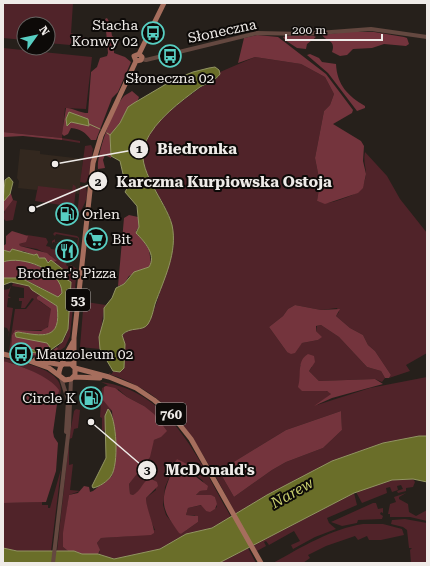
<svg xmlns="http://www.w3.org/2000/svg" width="430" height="566" viewBox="0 0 430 566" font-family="'Roboto Serif',serif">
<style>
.built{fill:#33281f}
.green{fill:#502329;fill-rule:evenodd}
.forest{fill:#74343d}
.water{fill:#6a6e29;stroke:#929462}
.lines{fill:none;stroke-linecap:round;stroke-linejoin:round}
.stream{stroke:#929462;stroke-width:1}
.tertiary{stroke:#644840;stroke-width:4}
.primary{stroke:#a66e5d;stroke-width:5}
.labels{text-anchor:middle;stroke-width:4;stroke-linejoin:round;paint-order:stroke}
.shield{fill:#0d0a08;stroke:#aba8a5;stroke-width:1}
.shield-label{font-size:13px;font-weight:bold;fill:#efebe8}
.poi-label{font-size:14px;fill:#efebe8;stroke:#0d0a08;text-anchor:start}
.street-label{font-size:14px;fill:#efebe8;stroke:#0d0a08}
.water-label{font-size:15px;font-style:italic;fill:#c9cf6e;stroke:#0d0a08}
.leader{fill:none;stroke:#efebe8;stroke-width:1.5}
.callout-dot{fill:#efebe8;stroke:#0d0a08;stroke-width:1.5}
.mark-label{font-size:12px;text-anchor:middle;font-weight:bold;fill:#111}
.callout-label{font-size:15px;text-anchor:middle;font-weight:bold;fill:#efebe8;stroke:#0d0a08;stroke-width:4;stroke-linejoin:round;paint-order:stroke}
</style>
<rect width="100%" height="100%" fill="#26201b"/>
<path class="built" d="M20,149L40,151V154L83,159L79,194L38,187L37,190L18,188L19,181L17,178Z"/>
<path class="green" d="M3,3H73L71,33L92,40V47L48,43V24H24V40L3,38Z
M3,48L92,57L86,109L65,108L62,138L80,141V143L62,140V138L3,132Z
M255,57L301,64L325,77L334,94L330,105L324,111L315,158L320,183L317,201C327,205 332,202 342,199C356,194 364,191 366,174C366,167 363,161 365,152L387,176L400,199L427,233V353L406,365L410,371L389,378L391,375L375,351L368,345L363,335L350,328L336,316L339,312L337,308L321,310L295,305L288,309L283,316L269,327L287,352L302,343L318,340L321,337L316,331L317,326L321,325L339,337L367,367L381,371L385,378L382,382L375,379L319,381L309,371L312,367L300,365L301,375L299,384L330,392L331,394L317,405L370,388L427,377V436H419L383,443L332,461L267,495L236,514L211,468L213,465L210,467C184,421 161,391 109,374V373L112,374L113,371L117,372L124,368L125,344L122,335L131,329L144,328C159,308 161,282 170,258C170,255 173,252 173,249C175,238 172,221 167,211C158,191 141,173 143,149C146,126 182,101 200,88C207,83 219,81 220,72ZM341,411L342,430L323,448L286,462L272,470L234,497L219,471L286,430Z
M91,145L93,149L88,180L85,183L80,182L85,146Z
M71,184L74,185L76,187L74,207L35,201L38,186L72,190L73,185Z
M80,186H85C91,195 82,210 77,216Z
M13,200L17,201L13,220L6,221L3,218L5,210Z
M55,232L77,236L79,238L78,248H68V250H65L66,256H64L65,244L53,242L52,244V241L55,239V242L77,246L78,238L56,234L55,236L53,234Z
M27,235L46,238L48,242L46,246L50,247L51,249L58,250L60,248L61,259L67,263L66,265L69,267L71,265L77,269L70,336L65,347L50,357L41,358L9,351L15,309H26L34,299L32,298L25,308H21L22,301H19V298H24V288L12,286L13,283L29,286L40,295L39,296V301L51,309C51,317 51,324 45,330H15L12,335L11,350L37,356L54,352L65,338L68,329L71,282L66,279V272L54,262L50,255L37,249L20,246L18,244L23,243Z
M11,286L8,296L11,298H8L7,307L13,308L9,334L8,338L9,332L7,328L3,327V290L9,289Z
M84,298L86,302L106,305C103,309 99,343 100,349L80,347Z
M3,358C19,362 68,369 60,395L58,397L59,393C44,376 25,366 3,361Z
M101,382C172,391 200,463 231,517L212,528L186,534L160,549L114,559L98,554L100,552L97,543L101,538L131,536L155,530C150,519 146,509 146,498L156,490L154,479L147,480L137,493L133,495L130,494L129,484L136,474L154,440L158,438L144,406L127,397L118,389L110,407L112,418L110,411L105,416L106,431L102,430V418L100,417L102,388L108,385ZM177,459L203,481L205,490L200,491L196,495C202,499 208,494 215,497L217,507L213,510L206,511L202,505L188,508L186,515H195L198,522L181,534L166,515L163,505L165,487Z
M76,409L80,410L78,428L74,429L72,438L69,439L74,411Z
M69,442V465L73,464L70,490L80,491L69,495L63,541V547L68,551H57Z
M61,469L51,551H17L3,548V503L42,502V505H48V508H50Z
M413,479L415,482L413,487L406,488V491L398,493L397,491L403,489L401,485L397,486L398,490L392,492L390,487L386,488L387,493L362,503L356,492L392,480Z
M354,493L357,505L327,518L329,523L336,529L315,537L293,549L291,545L300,541L294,531L269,545L266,541L264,542L266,546L257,551L253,545Z
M406,493L399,497V499L408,504L409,512L416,516L427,510V521L410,517H390V514H388L390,504L396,502L394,497Z
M373,503H376L378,509L383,508V513L381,512L380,514L383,516L382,519L358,520L357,523L342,526L331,522Z
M405,519L427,523V563H411L410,550L412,548H409L407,530L403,527L391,524L392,520Z
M363,524H383L402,529L404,535L381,540H369L367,536L358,540L355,536L326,546L308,555L310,558L303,563H273C302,547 331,529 363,524Z
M248,548L256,563H219Z"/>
<path class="forest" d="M107,18L110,23L112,36L119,40L118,45L114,47V53L125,57L131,62L118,92L112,98L96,140H91C85,132 81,129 71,128L68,134L64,136L62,134L66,108C70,107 80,113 88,113L91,72L97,67L100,58L107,56L108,53L105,19Z
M346,32H374L404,37L407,38L409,44L406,46L384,44L372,48L353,49L347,55L340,56L332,52C336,40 327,42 322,35Z
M257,35L278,37L326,74L353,110L352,113L333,124L361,141L364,146L363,161L366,174L363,188L358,193L325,204L317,201L320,183L315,158L324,111L330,105L334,94L325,77L301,64L255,57L238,63L244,38Z
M287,36H314L316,37L307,44L306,49L297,48L285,40L283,37Z
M310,54L319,58L322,62L336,64C337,85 348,96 365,106V108L357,111L328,73L307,55Z
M132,91L139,97L138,100L125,113L120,123L110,135L111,158L105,155L103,160L105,168L98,169C96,154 114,106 124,96C126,94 130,93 132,91Z
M3,132L62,138V140L23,136L3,137Z
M8,191L11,194L13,200L3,213V202Z
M129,215L138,217L139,227L136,231L149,249L151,264L149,267L129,276L124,284L118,286L124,218Z
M12,231L28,236L26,242L19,244L20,246L47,253L57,261C48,264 42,260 36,254L34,255L23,251L9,252L3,250V246L6,244V236Z
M13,259C31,262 62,271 62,293L58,297L26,280L3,278V262Z
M40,295L57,306C62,341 43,336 18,332L15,336L47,343L50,347L44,352L15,346L13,348L27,353H49L57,347L58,349C45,360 27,355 11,350L12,335L15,330L41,331L48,327L51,309L37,299V297Z
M295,305L321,310L340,309L336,316L350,328L363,335L368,345L375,351L391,375L389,378H385L381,371L367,367L339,337L321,325L316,326V331L322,337L318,340L302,343L295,353L291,354L287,352L269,327L283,316L288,309Z
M308,354L314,356L315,362L309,371L319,381L375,379L383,384L332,398L314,406L331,394L327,391H302L298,387C302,375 296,361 308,354Z
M3,361C19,365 50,376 59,390L53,432L54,437L58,443L56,471L46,502L3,503Z
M106,386L115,388L127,397L144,406L154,414L167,431L161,437L154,440L150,457L129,484L130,494L133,495C141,491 142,482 150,478L157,482L158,486L146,498C146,508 155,528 154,533L151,535L101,538L97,543L100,550L98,554H82L74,551H68L63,547V533L69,495L78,493L84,486L89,487L90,492L93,491L112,476L116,453L112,411L103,400L104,387Z
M341,411L342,430L323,448L286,462L272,470L234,497L219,471L286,430Z
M177,459L189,465L195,476L208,486L207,490L200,491L196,495H211L215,497L217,504L215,509L210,512L206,511L201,505L188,508L186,515L198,516V522L181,534L179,533C164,512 159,504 169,479C172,472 172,465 177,459Z"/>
<path class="water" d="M209,68L215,67L219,70L220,74C215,81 207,83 200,87C180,102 156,119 145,143C134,168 166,201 172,225C178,252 164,279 155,304C153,311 152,318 148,324C143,332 130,326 122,335L125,344L124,368L120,372L113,371L100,349L99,337L104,319V308L112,298L116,288L124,284L134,272L149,267C157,255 144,241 136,233L139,227L137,206L125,192L129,185L126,175L123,174L120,161L111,156L110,135L120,123L128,107L134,103L173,80L193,72Z
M69,112L88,119L89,126L71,122L67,126L66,119Z
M9,177L13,182L10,194L3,202L5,180Z
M12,249L34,255L37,254L39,258H45L48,263L51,260L65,271L66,279L71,282L68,329L62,342L45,354L14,350L13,347L15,346L44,352L50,347L47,343L16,337L15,333L18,332C42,336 62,341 57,306L32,290L29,286L11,282L3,285V278H21L58,297L62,293C62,270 22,255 3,262V250L10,252Z
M108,409C117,418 119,465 111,476C108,481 99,487 93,488L92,486L106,458L105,416Z
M419,436H427V482L413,479L392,480L354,493L219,563H3V548L17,551H74L82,554H98L114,559L160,549L186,534L212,528L267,495L332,461L383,443Z"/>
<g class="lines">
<path class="stream" d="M89,124L100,129
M107,133L110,135"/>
<path class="tertiary" d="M142,59L146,60L257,33L305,34L371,29L427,37
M61,378L68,400L66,432
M53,563L69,427L71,379"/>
<path class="primary" d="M139,54L164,3
M136,61L141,60L142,57L139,54
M136,61L134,56L139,54
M3,354L23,359
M21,358L49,368L65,380L71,379L75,375V368L71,364H63
M35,360L62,365
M74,366V338L93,163L101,136L136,61
M75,368L109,377L136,388L154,400L172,415L191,439L261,563
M59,375C58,369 69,349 73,342
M74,377L100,378"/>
</g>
<defs>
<g id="bus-ring" transform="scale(1.15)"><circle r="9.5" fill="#0d0a08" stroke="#57cec2" stroke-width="1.5"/><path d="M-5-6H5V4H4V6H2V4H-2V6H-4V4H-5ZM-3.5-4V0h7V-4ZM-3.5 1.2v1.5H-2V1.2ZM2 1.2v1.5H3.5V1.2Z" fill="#57cec2"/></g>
<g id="fuel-ring" transform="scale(1.15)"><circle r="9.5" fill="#0d0a08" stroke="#57cec2" stroke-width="1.5"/><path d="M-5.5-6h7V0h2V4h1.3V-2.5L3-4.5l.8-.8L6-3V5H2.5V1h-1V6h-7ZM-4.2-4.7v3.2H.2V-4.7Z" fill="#57cec2"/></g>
<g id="supermarket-ring" transform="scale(1.15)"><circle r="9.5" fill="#0d0a08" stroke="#57cec2" stroke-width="1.5"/><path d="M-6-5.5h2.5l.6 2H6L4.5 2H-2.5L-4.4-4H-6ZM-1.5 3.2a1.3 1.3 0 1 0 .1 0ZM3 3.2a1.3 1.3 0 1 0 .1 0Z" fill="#57cec2"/></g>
<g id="restaurant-ring" transform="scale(1.15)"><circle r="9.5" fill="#0d0a08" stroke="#57cec2" stroke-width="1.5"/><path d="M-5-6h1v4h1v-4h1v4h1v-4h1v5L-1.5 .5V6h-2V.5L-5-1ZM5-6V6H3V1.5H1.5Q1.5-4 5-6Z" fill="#57cec2"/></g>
</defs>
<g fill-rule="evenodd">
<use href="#bus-ring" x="153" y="33"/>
<use href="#bus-ring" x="170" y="56"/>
<use href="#fuel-ring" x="67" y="214"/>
<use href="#supermarket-ring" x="96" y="239"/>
<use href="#restaurant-ring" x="67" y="251"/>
<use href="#bus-ring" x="21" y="354"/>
<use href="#fuel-ring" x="91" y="398"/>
</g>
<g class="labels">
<g class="shield">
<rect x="66" y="289" width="24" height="22" rx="3"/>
<rect x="156" y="403" width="30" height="22" rx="3"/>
</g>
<g class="shield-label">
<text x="78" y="305">53</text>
<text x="171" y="419">760</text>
</g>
<g class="poi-label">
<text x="138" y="30" text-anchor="end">Stacha<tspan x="138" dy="16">Konwy 02</tspan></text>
<text x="170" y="83" text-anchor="middle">Słoneczna 02</text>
<text x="82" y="219">Orlen</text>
<text x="112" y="244">Bit</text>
<text x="67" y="278" text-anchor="middle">Brother's Pizza</text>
<text x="36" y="359">Mauzoleum 02</text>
<text x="76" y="403" text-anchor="end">Circle K</text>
</g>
<g class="street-label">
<text transform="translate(222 31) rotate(-12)" y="5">Słoneczna</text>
</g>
<g class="water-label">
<text transform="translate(292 493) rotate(-30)" y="5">Narew</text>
</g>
</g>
<path class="leader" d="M55 164L139 149M32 209L98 181M91 422L147 470"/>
<g class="callout-dot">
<circle cx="55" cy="164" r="4"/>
<circle cx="32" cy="209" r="4"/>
<circle cx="91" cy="422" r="4"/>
<circle cx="139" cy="149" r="10"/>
<circle cx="98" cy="181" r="10"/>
<circle cx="147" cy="470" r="10"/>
</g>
<g class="mark-label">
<text x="139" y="153">1</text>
<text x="98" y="186">2</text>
<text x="147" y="474">3</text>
</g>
<g class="callout-label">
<text x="197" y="154">Biedronka</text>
<text x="224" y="187">Karczma Kurpiowska Ostoja</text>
<text x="210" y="475">McDonald's</text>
</g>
<rect width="430" height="566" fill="none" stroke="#efebe8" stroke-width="8"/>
<g transform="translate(36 36) rotate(57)"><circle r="19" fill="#0d0a08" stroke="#676462"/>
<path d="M0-3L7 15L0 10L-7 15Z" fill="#57cec2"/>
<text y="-6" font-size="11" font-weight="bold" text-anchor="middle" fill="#efebe8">N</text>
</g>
<path d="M286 34v6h96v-6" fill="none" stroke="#efebe8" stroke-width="2"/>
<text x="292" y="34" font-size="12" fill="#efebe8" stroke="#0d0a08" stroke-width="3" paint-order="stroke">200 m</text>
</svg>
